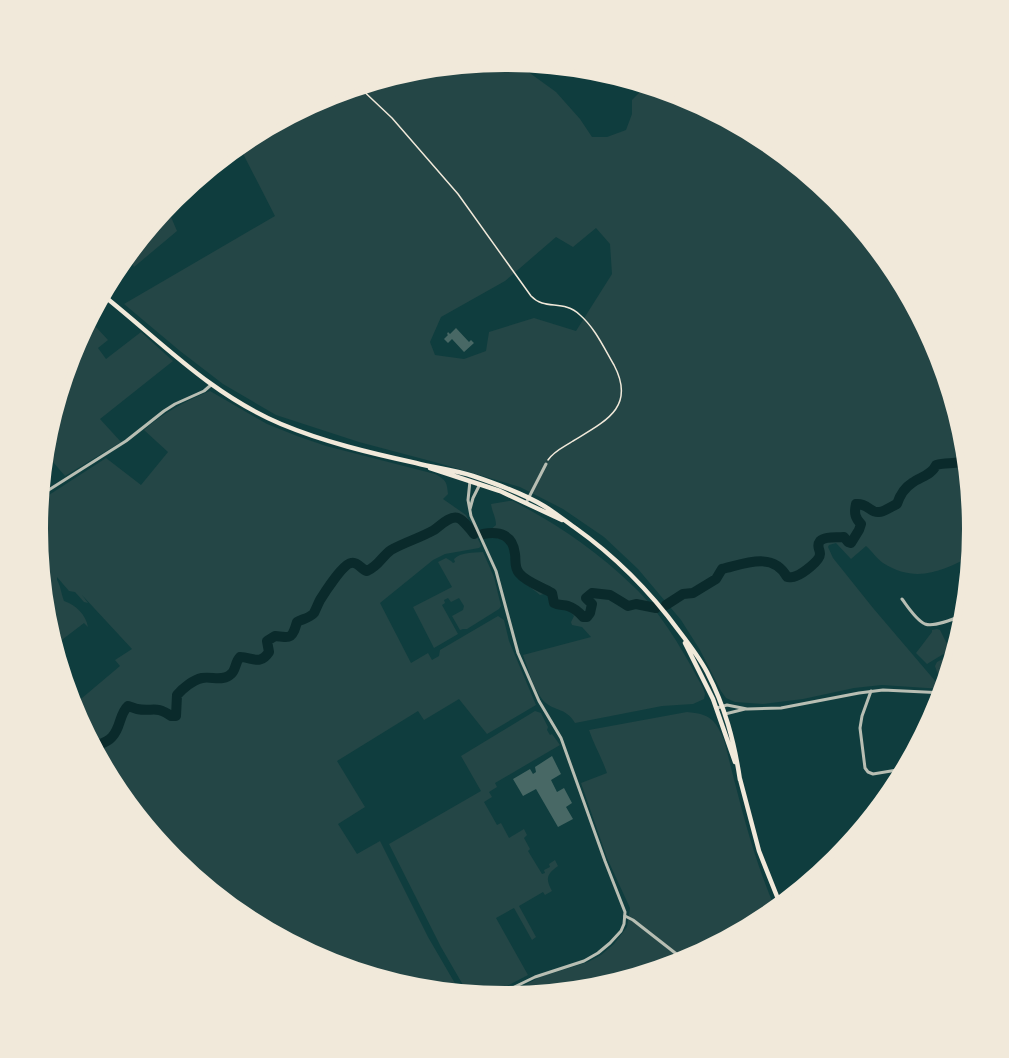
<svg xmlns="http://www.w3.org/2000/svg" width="1009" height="1058" viewBox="0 0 1009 1058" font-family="Manrope,sans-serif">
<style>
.green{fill:#244646;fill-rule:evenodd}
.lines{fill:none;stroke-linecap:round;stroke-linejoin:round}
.river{stroke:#0a2a2b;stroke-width:10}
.building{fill:#486865}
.path{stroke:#f1e9da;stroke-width:1.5}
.minor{stroke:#b8beb3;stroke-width:3}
.tertiary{stroke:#b8beb3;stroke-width:3}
.primary{stroke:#f1e9da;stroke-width:4.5}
.rim{fill:none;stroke:#f1e9da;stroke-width:8}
</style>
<rect width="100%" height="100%" fill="#0f3d3e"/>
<path class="green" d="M479,60L488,64L527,71L556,92L580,119L592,137H607L626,130L632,114V100L649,83L685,94L767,137L838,196L897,267L940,349L967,437L976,529L973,555C942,571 917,584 883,563C877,559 872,551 866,546L851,559L836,543L829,545L828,547L833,558L873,608L942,689L882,685L854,688L803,699L763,704L735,702L726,698L721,691L700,650L681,620L638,569L604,537L563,509L520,487L438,463L359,442L276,415L223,384L180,351L124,304L275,216L237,142L243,137L324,93L413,66ZM596,228L610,244L612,274L576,331L534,318L489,332L486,351L464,359L435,355L430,342L441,317L505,281L556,237L573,247Z
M165,203L177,231L134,267L126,250Z
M96,327L108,340L98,348L106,359L141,332L173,361L100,419L121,442L65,476L41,448L42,437L69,348Z
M210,391L267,424L297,436L326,446L435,474C446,480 447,482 448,494L443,499L466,515L480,543L481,546L479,548L445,554L433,560L380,603L411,663L428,653L432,660L439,656L440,650L498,616L504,620L509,641L536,705L487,734L459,699L424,720L418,711L337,761L365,807L338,824L357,854L380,841L428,937L460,992V996L412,991L324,964L242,921L171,862L112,791L69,709L120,666L115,660L132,649L82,595L88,603L84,602L75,592L69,591L57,577V580C61,587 61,593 64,601C76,605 86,615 88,627L84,623L50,649L42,621L33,529L35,504L106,458L141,485L168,452L144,430C164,412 186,401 210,391Z
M509,501H513C557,524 597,551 633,586C662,613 685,654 703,688L705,694L704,699L693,704L662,706L575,723C565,706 552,712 542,699C533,687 528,669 523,655L591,637L582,627L572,625L571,622L574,616L567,608L558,609L552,605L548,593L540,595C532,588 520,581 515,573C513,568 515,564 514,559C513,541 499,537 484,536L483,533L489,531L496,525C496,517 492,512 491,504Z
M483,552L494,577L501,606L499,609L467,629H463L460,630L452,616L463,610L464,606L459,598L451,602L448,598L444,600L445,603L442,605L458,634L434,648L413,607L452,587L438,562L446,558L451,561L453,563L455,562L454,559C461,552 473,553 483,552Z
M937,629L940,630L950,650L927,664L916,653L932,632V630Z
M958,651L947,685L937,672L935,666L937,662Z
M535,711L541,713L548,727L547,730L550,735L552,734L560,745L495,783L497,787L489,792L492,797L484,802L497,825L501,823L509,838L524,829L527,835L524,838L530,849L528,851L542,874L545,873L544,870L550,867L549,864L555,860L558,866C547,874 545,878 552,891L545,895L543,892L519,906L536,937L532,940L514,908L496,918L528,975L484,998L470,997L441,947L389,844L481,791L461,756Z
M687,712C710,714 715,719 724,740C739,798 752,857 777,912L766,921L685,965L596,992L504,1000H497L540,977L588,962L601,955L614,944L627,927L630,908L607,858L581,783L607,773C602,758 594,745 589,730Z"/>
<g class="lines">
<path class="river" d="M483,534C500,531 513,535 515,554C516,560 514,567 519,573C526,582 542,587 552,593L554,603C559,606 563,604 568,606C574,608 579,612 583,617H587L590,613L592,604L586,598L592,593L610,595L620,601L628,606L636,604L656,608
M666,605L683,594L693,593L716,579L722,569C744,564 773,551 787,577C791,577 792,578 796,576C802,574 820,561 820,554C820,549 816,546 820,541C825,536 837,538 844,537L848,542L851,543L859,530L861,524C855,518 854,513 856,504C868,503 870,513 879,512C884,512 892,506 897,504C900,495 904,488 912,483C920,477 932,475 936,465C948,462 958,465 969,459
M90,749C97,744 106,744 112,737C121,728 119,714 128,706C131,707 134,708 137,709C153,712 156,705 171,716H176L177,695C183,688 193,680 202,678C211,676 224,682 231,674C236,670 235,662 240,657C252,657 260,666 269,652L267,641L275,636C291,638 292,639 297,622C302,619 310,618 314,613C316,609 318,604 320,600C325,592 343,564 351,563C357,561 362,570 367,571C380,565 381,557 391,550C405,542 420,538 434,530C440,526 450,515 458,518C462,519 471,530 474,534"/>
</g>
<path class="building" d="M456,328L469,342L471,340L474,343L464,352L452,339L448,343L444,339L448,335L447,334L448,332L450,334Z
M552,756L561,774L551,780L557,792L564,788L572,803L566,807L573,819L558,827L536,789L523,796L513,779L530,769L533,774L536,772L535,767Z"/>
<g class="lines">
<path class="path" d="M356,84L392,118L458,194L531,296C545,311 563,299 580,315C595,328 604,348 614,365C636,407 606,421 573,441C564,447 554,451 548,460"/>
<path class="minor" d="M36,498L126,441L164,411L175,404L204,391L211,385
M526,503L546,464
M902,599C908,607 916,620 925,624C935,628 958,617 968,613
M871,691L862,716L860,728L865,768L868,772L873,774L909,768
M625,916L633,920L688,963"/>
<path class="tertiary" d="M470,481L468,500L471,516L496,571L518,653L539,701L561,738L605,861L625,912L624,924L621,931L610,943L598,953L584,961L535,977L490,999
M470,509L473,498L480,484
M717,708L727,705L747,709L781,708L859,693L883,690L945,693
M725,714L745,709"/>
<path class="primary" d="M99,292C160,340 208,393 281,424C324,442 370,453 416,463C435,468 454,470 473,476C497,484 522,493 544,506C554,512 564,520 574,527C615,556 649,590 679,631C689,644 699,657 707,672C725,707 734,740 740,780
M430,468L500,491L562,520
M685,643L713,699L735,762
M740,779L759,851L782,909"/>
</g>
<path d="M0 0H1009V1058H0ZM44 529a461 461 0 1 1 922 0a461 461 0 1 1-922 0Z" fill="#f1e9da" fill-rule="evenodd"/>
<path class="rim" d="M44 529a461 461 0 1 1 922 0a461 461 0 1 1-922 0Z"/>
</svg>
